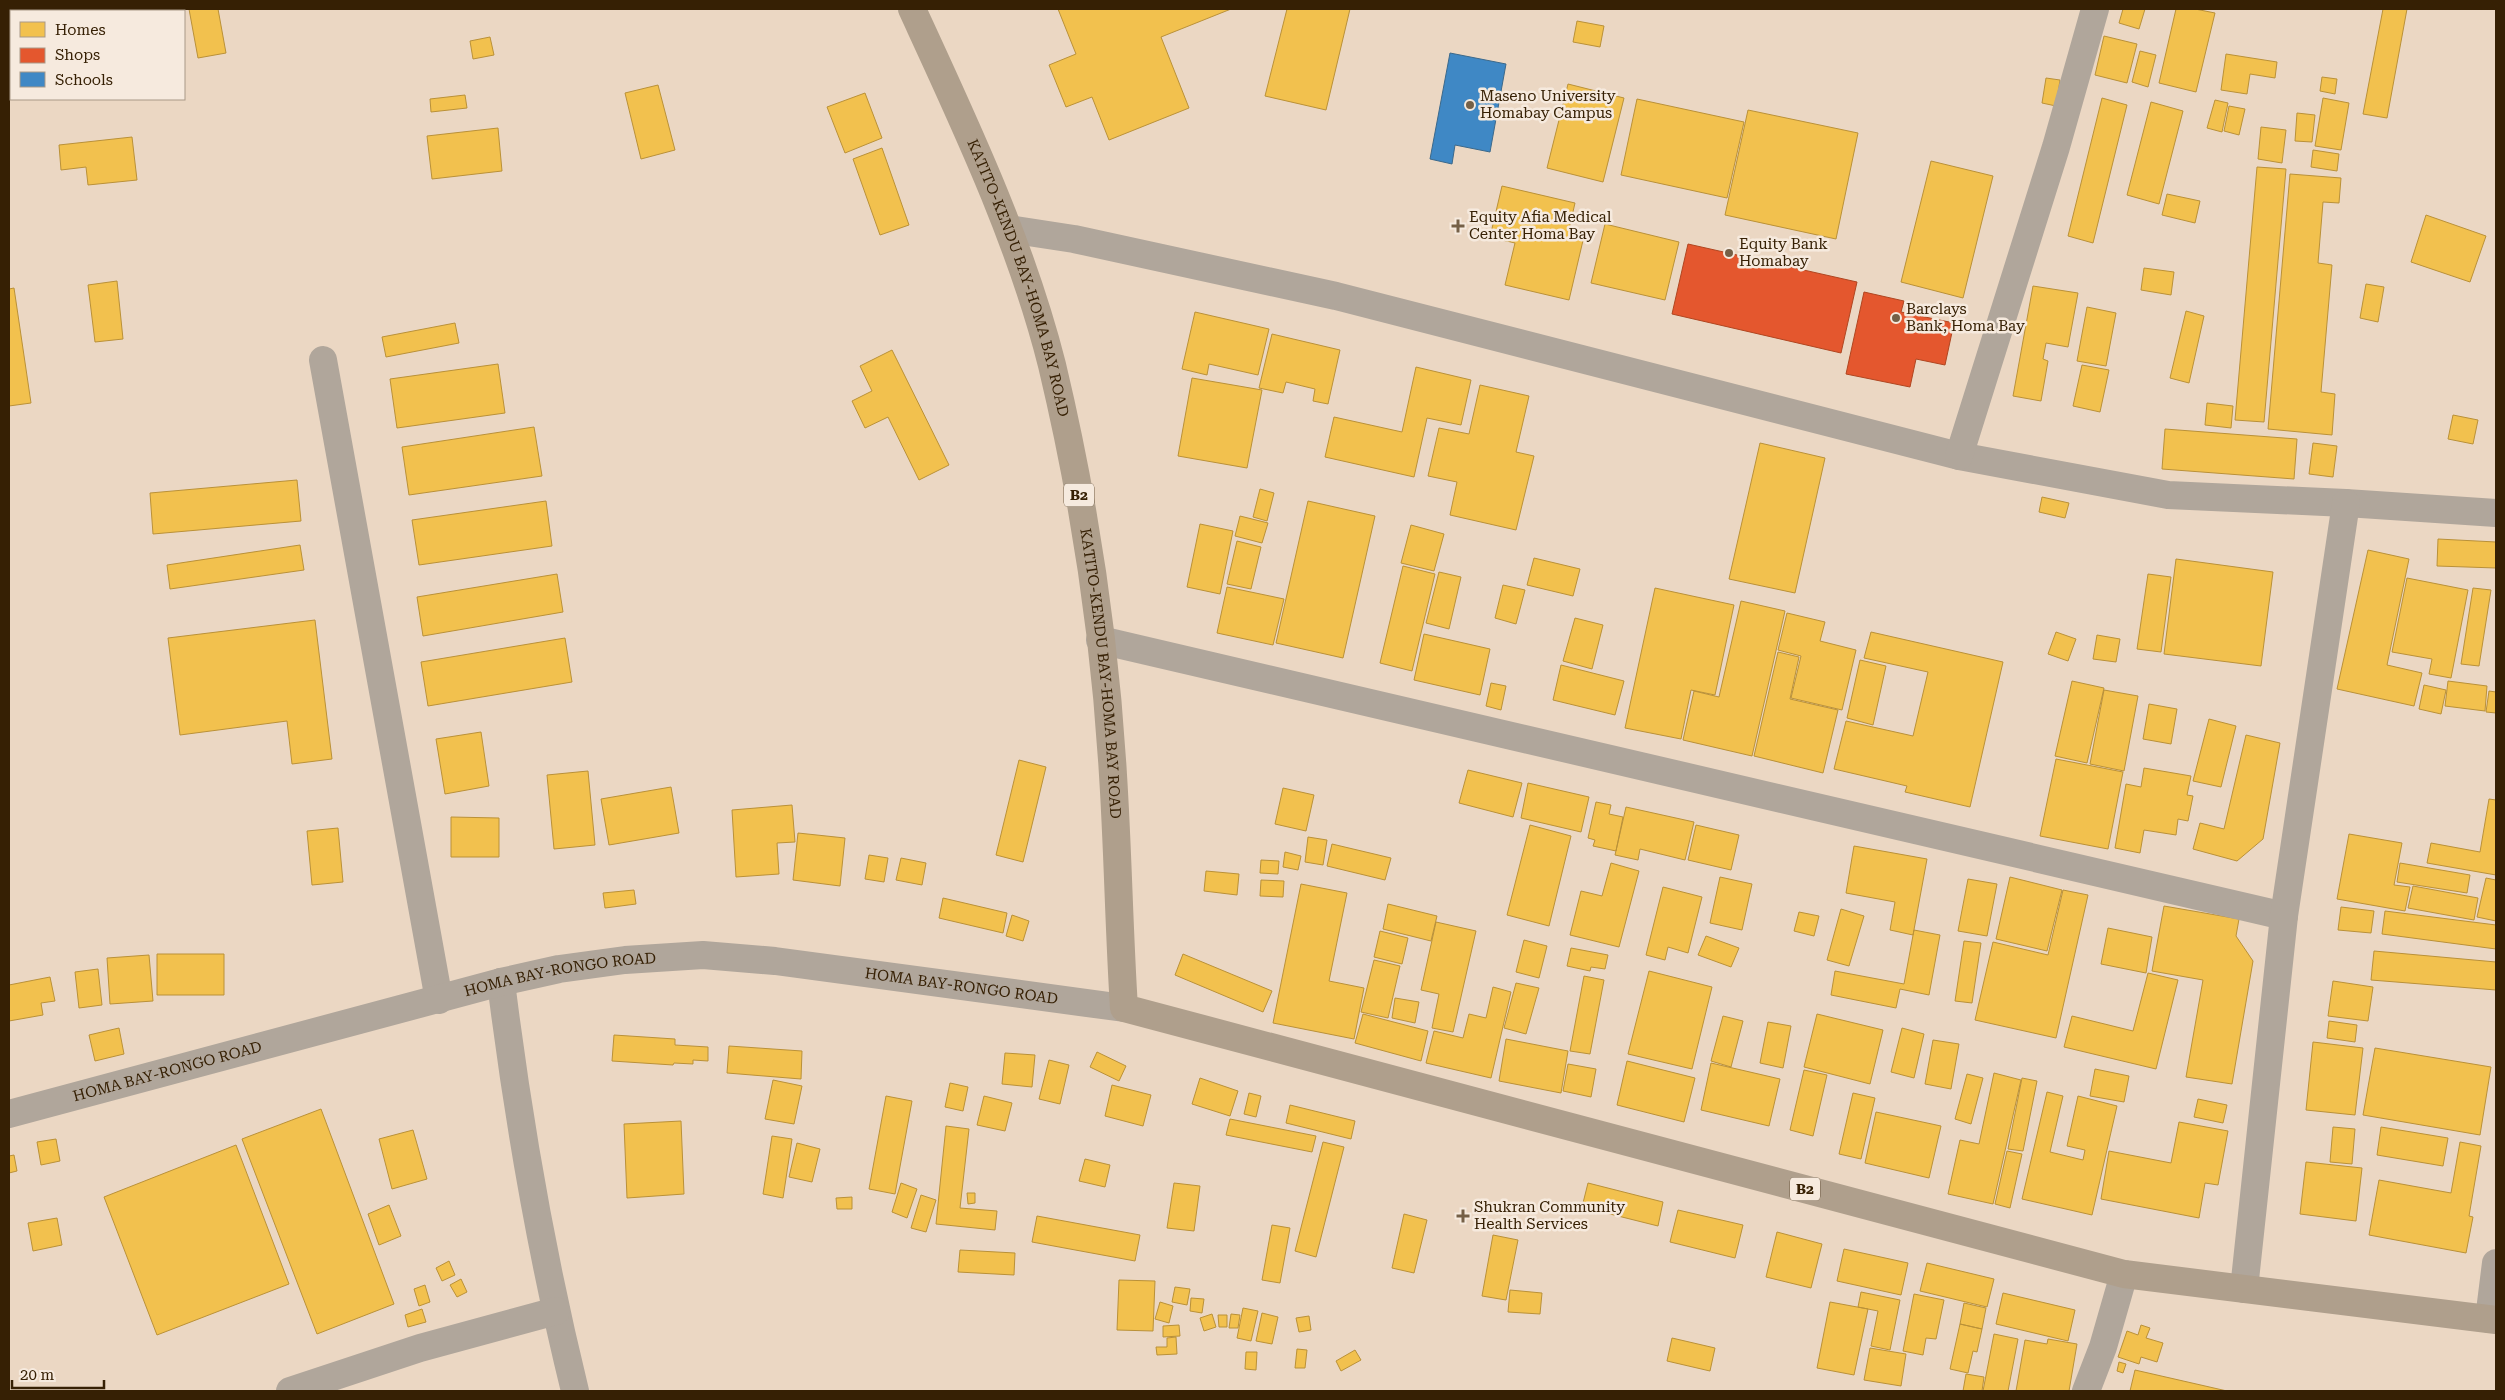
<svg xmlns="http://www.w3.org/2000/svg" width="2505" height="1400" viewBox="0 0 2505 1400" font-family="'Roboto Serif',serif">
<style>
.homes{fill:#f2c14e;stroke:#ba9138}
.shops{fill:#e4572e;stroke:#b04621}
.schools{fill:#3f88c5;stroke:#3c698b}
.lines{fill:none;stroke-linecap:round;stroke-linejoin:round}
.minor{stroke:#b0a69b;stroke-width:28}
.highway{stroke:#af9f8c;stroke-width:28}
.poi-dot{fill:#756047;stroke:#f6eade;stroke-width:2}
.labels{text-anchor:middle;stroke-width:5;stroke-linejoin:round;paint-order:stroke}
.shield{fill:#f6eade;stroke:#705d45;stroke-width:1}
.shield-label{font-size:14px;font-weight:bold;fill:#362004}
.poi-label{font-size:15px;fill:#362004;stroke:#f6eade;text-anchor:start}
.street-label{font-size:15px;fill:#362004;stroke:#f6eade}
</style>
<rect width="100%" height="100%" fill="#ebd7c3"/>
<path class="homes" d="M189,9H218L226,53L198,58Z
M1058,9H1231L1161,37L1189,108L1109,140L1092,97L1066,107L1049,65L1076,54Z
M1287,9H1350L1326,110L1265,96Z
M2123,9H2145L2139,29L2119,23Z
M2176,9H2195L2215,13L2196,92L2159,83Z
M2383,9H2407L2387,118L2363,114Z
M1577,21L1604,26L1600,47L1573,42Z
M2104,36L2137,44L2127,83L2095,75Z
M490,37L494,55L473,59L470,41Z
M2140,51L2156,55L2148,87L2132,82Z
M2226,54L2277,62L2275,78L2250,74L2247,94L2221,90Z
M2322,77L2337,79L2335,94L2320,91Z
M2046,78L2060,80L2056,106L2042,103Z
M1568,84L1624,98L1603,182L1547,168Z
M658,85L675,150L641,159L625,93Z
M865,93L882,138L845,153L827,107Z
M465,95L467,108L431,112L430,99Z
M2102,98L2127,105L2093,243L2068,236Z
M2323,98L2349,103L2341,150L2315,146Z
M1637,99L1744,122L1727,198L1621,175Z
M2215,100L2228,103L2222,132L2207,128Z
M2151,102L2183,111L2159,204L2127,195Z
M2229,106L2245,109L2239,135L2224,131Z
M1748,110L1858,133L1836,239L1725,215Z
M2297,113L2315,115L2312,142L2295,141Z
M2261,127L2286,130L2282,163L2258,159Z
M498,128L502,171L432,179L427,136Z
M132,137L137,180L88,185L86,167L61,170L59,145Z
M882,148L909,225L880,235L853,159Z
M2313,150L2339,154L2337,171L2311,167Z
M1931,161L1993,176L1963,298L1901,282Z
M2257,167L2286,169L2264,422L2235,420Z
M2290,174L2341,178L2339,203L2323,202L2318,263L2332,265L2321,392L2335,394L2332,435L2268,429Z
M1502,186L1575,203L1569,229L1585,232L1569,300L1505,285L1515,243L1490,237Z
M2167,194L2200,201L2195,223L2162,215Z
M2426,215L2486,236L2470,282L2411,262Z
M1605,224L1679,242L1665,300L1591,283Z
M2144,268L2174,272L2171,295L2141,290Z
M117,281L123,339L95,342L88,285Z
M2366,284L2384,287L2378,322L2360,318Z
M2033,286L2078,293L2068,347L2046,343L2043,359L2048,361L2041,401L2013,396Z
M14,288L31,403L9,406V289Z
M2087,307L2116,313L2106,366L2077,361Z
M2186,311L2204,316L2189,383L2170,378Z
M1195,312L1269,329L1258,375L1209,364L1207,375L1182,369Z
M455,323L459,343L386,357L382,337Z
M1272,334L1340,350L1328,404L1313,401L1315,389L1286,382L1283,393L1259,388Z
M892,350L949,465L919,480L888,417L865,428L852,401L872,391L860,366Z
M498,364L505,413L397,428L390,379Z
M2082,365L2109,370L2100,412L2073,406Z
M1416,367L1471,380L1461,425L1427,418L1414,477L1325,457L1334,417L1402,432Z
M1192,378L1262,390L1247,468L1178,456Z
M1480,385L1529,396L1516,452L1534,456L1516,530L1450,515L1457,482L1428,476L1439,428L1469,434Z
M2207,403L2233,406L2231,428L2205,425Z
M2453,415L2478,420L2473,444L2448,439Z
M534,427L542,476L409,495L402,447Z
M2165,429L2297,439L2294,479L2162,469Z
M1760,443L1825,458L1795,593L1729,579Z
M2313,443L2337,446L2333,477L2309,474Z
M297,480L301,521L153,534L150,493Z
M1260,489L1274,493L1267,521L1253,517Z
M2042,497L2069,503L2065,518L2039,512Z
M546,501L552,546L419,565L412,520Z
M1308,501L1375,516L1343,658L1276,643Z
M1240,516L1268,523L1262,543L1235,536Z
M1200,524L1233,531L1220,594L1187,587Z
M1411,525L1444,534L1434,571L1401,563Z
M2438,539L2496,542V568L2437,566Z
M1237,541L1261,547L1251,589L1227,584Z
M300,545L304,570L170,589L167,565Z
M2368,550L2409,559L2387,665L2422,673L2414,706L2337,689Z
M1534,558L1580,569L1573,596L1527,585Z
M2176,559L2273,572L2261,666L2164,654Z
M1403,566L1435,574L1412,671L1380,663Z
M1439,572L1461,577L1449,629L1426,623Z
M557,574L563,612L423,636L417,597Z
M2148,574L2171,577L2161,652L2137,649Z
M2407,578L2468,590L2451,678L2429,674L2432,659L2392,652Z
M1503,585L1525,590L1516,624L1495,618Z
M1227,587L1284,599L1273,645L1217,633Z
M1655,588L1734,605L1715,695L1691,690L1681,739L1625,728Z
M2473,588L2491,590L2479,666L2461,664Z
M1741,601L1785,611L1752,756L1683,740L1694,691L1719,697Z
M1787,613L1825,622L1820,641L1856,650L1842,710L1791,698L1801,656L1778,650Z
M1575,618L1603,625L1592,669L1563,661Z
M315,620L332,759L292,764L287,721L180,735L168,638Z
M1871,632L2003,662L1970,807L1905,792L1907,786L1834,769L1846,721L1913,736L1928,672L1864,658Z
M2056,632L2076,639L2068,661L2048,654Z
M1424,634L1490,649L1480,695L1414,680Z
M2097,635L2120,639L2116,662L2093,659Z
M565,638L572,682L428,706L421,662Z
M1778,652L1799,657L1790,699L1838,710L1823,773L1754,756Z
M1860,660L1886,666L1873,725L1847,718Z
M1561,665L1624,681L1615,715L1553,700Z
M2072,681L2104,688L2087,763L2055,756Z
M2448,681L2487,686L2485,711L2445,706Z
M1491,683L1506,686L1501,710L1486,706Z
M2424,685L2446,690L2441,714L2419,709Z
M2104,690L2138,696L2124,771L2090,764Z
M2489,691L2496,692V713L2486,712Z
M2149,704L2177,709L2171,744L2143,739Z
M2209,719L2236,726L2221,787L2193,781Z
M481,732L489,786L445,794L436,739Z
M2246,735L2280,743L2263,839L2237,861L2193,849L2200,823L2224,829Z
M2056,759L2123,772L2108,849L2040,836Z
M1019,760L1046,767L1023,862L996,855Z
M2144,768L2191,776L2187,795L2193,796L2188,821L2178,819L2176,835L2144,830L2140,853L2115,848L2126,784L2141,787Z
M1468,770L1522,783L1513,817L1459,803Z
M588,771L595,845L554,849L547,775Z
M1528,783L1589,797L1581,832L1521,818Z
M671,787L679,833L609,845L601,799Z
M1283,788L1314,795L1306,831L1275,824Z
M2489,799L2496,800V875L2427,863L2431,843L2480,852Z
M1596,802L1611,805L1609,814L1623,817L1616,851L1593,846L1595,840L1588,838Z
M792,805L795,842L777,843L779,874L736,877L732,810Z
M1626,807L1694,822L1685,860L1640,849L1638,860L1615,855Z
M451,817L499,818V857H451Z
M1530,825L1571,836L1549,926L1507,915Z
M1696,825L1739,835L1731,870L1688,860Z
M338,828L343,882L312,885L307,831Z
M798,833L845,838L840,886L793,880Z
M2349,834L2402,843L2394,885L2410,887L2405,911L2337,899Z
M1308,837L1327,840L1323,865L1305,862Z
M1332,844L1391,858L1385,880L1327,866Z
M1854,846L1927,859L1913,935L1890,930L1895,902L1846,893Z
M1285,852L1301,856L1298,870L1283,867Z
M869,855L888,858L884,882L865,879Z
M901,858L926,863L922,885L896,880Z
M1261,860L1279,861L1278,874L1260,873Z
M1611,863L1639,871L1619,947L1570,935L1581,891L1602,896Z
M2400,863L2470,875L2467,893L2397,882Z
M1206,871L1239,874L1237,895L1204,891Z
M1720,877L1752,884L1742,930L1710,923Z
M2010,877L2062,890L2047,951L1996,939Z
M2486,878L2496,880V921L2477,917Z
M1968,879L1997,884L1987,936L1958,931Z
M1261,880L1284,881L1283,897L1260,896Z
M1301,884L1347,893L1329,981L1364,988L1354,1039L1273,1023Z
M2413,886L2478,898L2474,920L2408,908Z
M1663,887L1702,897L1688,953L1668,947L1665,960L1646,955Z
M634,890L636,904L605,908L603,893Z
M2063,890L2088,895L2056,1038L1975,1020L1993,942L2048,955Z
M943,898L1007,913L1003,933L939,918Z
M1388,904L1437,916L1431,941L1383,929Z
M2164,906L2239,919L2236,936L2253,961L2232,1084L2186,1077L2203,980L2152,971Z
M2341,907L2374,911L2371,933L2338,930Z
M1841,909L1864,916L1849,966L1827,960Z
M2385,911L2496,925V949L2382,934Z
M1799,912L1819,916L1814,936L1794,931Z
M1012,915L1029,921L1023,941L1006,936Z
M1436,922L1476,931L1453,1032L1432,1028L1439,994L1421,990Z
M2108,928L2152,937L2146,973L2101,964Z
M1914,930L1940,935L1929,995L1900,989L1896,1008L1831,995L1835,971L1904,984Z
M1380,931L1408,938L1402,964L1374,957Z
M1706,936L1739,948L1731,967L1698,955Z
M1524,940L1547,946L1539,978L1516,972Z
M1964,941L1981,943L1972,1003L1955,1001Z
M1571,948L1608,955L1605,969L1591,967L1590,971L1567,966Z
M2374,951L2496,962V990L2371,980Z
M157,954H224V995H157Z
M1183,954L1272,991L1263,1012L1175,975Z
M149,955L153,1001L110,1004L107,958Z
M1374,960L1400,966L1388,1018L1361,1012Z
M98,969L102,1005L79,1008L75,972Z
M1649,971L1712,987L1692,1069L1628,1054Z
M2148,973L2178,980L2156,1069L2064,1047L2072,1016L2133,1031Z
M1584,976L1604,980L1590,1054L1570,1051Z
M50,977L55,1001L41,1003L43,1015L9,1021V985Z
M2333,981L2373,987L2368,1021L2328,1016Z
M1516,983L1539,988L1526,1034L1504,1028Z
M1493,987L1511,992L1491,1078L1426,1063L1434,1031L1463,1038L1469,1014L1486,1018Z
M1395,998L1419,1002L1415,1023L1392,1018Z
M1363,1014L1428,1031L1421,1061L1355,1043Z
M1817,1014L1883,1030L1870,1084L1804,1067Z
M1723,1016L1743,1021L1731,1067L1711,1061Z
M2329,1021L2357,1025L2355,1042L2327,1038Z
M1768,1022L1791,1026L1783,1068L1760,1063Z
M119,1028L124,1054L95,1061L89,1035Z
M1902,1028L1924,1034L1914,1078L1891,1072Z
M614,1035L675,1039V1045L708,1047V1061L693,1060V1064L674,1063L673,1065L612,1061Z
M1506,1039L1568,1051L1561,1093L1499,1081Z
M1933,1040L1959,1044L1951,1089L1925,1084Z
M2313,1042L2363,1048L2355,1115L2306,1110Z
M729,1046L802,1051L801,1079L727,1073Z
M2375,1048L2491,1067L2480,1135L2363,1115Z
M1097,1052L1126,1066L1119,1081L1090,1067Z
M1005,1053L1035,1055L1032,1087L1002,1084Z
M1049,1060L1069,1065L1060,1104L1039,1099Z
M1627,1061L1695,1078L1684,1122L1617,1105Z
M1711,1063L1780,1079L1769,1126L1701,1110Z
M1568,1064L1596,1069L1591,1097L1563,1091Z
M2095,1069L2129,1076L2124,1102L2090,1096Z
M1804,1070L1827,1075L1813,1136L1790,1130Z
M1994,1073L2021,1080L1993,1204L1948,1194L1960,1140L1979,1144Z
M1967,1074L1983,1078L1971,1124L1955,1119Z
M1200,1078L1238,1091L1230,1116L1192,1104Z
M2022,1078L2037,1081L2023,1151L2008,1149Z
M773,1080L802,1086L794,1124L765,1119Z
M950,1083L968,1087L963,1111L945,1107Z
M1112,1085L1151,1095L1143,1126L1105,1116Z
M2047,1092L2063,1096L2050,1152L2083,1160L2085,1150L2067,1146L2078,1096L2117,1106L2092,1215L2022,1199Z
M1249,1093L1261,1096L1256,1117L1244,1114Z
M1853,1093L1875,1098L1861,1159L1839,1154Z
M886,1096L912,1101L895,1194L869,1189Z
M984,1096L1012,1103L1005,1131L977,1125Z
M2198,1099L2227,1105L2223,1123L2194,1117Z
M1290,1105L1355,1121L1351,1139L1286,1123Z
M321,1109L394,1304L317,1334L242,1139Z
M1876,1112L1941,1126L1929,1178L1865,1163Z
M1230,1119L1316,1136L1312,1152L1226,1135Z
M681,1121L684,1194L627,1198L624,1124Z
M2179,1122L2228,1131L2218,1185L2205,1183L2199,1218L2101,1199L2109,1151L2171,1163Z
M946,1126L969,1129L960,1208L997,1211L995,1230L936,1224Z
M2333,1127L2355,1129L2352,1164L2330,1162Z
M2381,1127L2448,1138L2443,1166L2377,1155Z
M413,1130L427,1179L392,1189L379,1139Z
M772,1136L792,1139L783,1198L763,1194Z
M56,1139L60,1161L41,1165L37,1142Z
M1323,1142L1344,1147L1316,1257L1295,1251Z
M2460,1142L2481,1146L2469,1216L2473,1217L2466,1253L2369,1235L2379,1180L2451,1193Z
M797,1143L820,1149L812,1182L789,1177Z
M236,1145L289,1284L157,1335L104,1197Z
M2007,1151L2022,1154L2010,1208L1995,1204Z
M14,1155L17,1171L9,1173V1156Z
M1085,1159L1110,1165L1105,1187L1079,1181Z
M2306,1162L2362,1168L2356,1221L2300,1214Z
M901,1183L917,1189L907,1218L892,1212Z
M1174,1183L1200,1186L1194,1231L1167,1228Z
M1588,1183L1663,1202L1658,1226L1582,1207Z
M967,1193H975V1203L968,1204Z
M921,1195L936,1200L926,1232L911,1228Z
M852,1197V1209H837L836,1198Z
M389,1205L401,1236L379,1245L368,1214Z
M1678,1210L1743,1225L1735,1258L1670,1242Z
M1404,1214L1427,1220L1414,1273L1392,1268Z
M1037,1216L1140,1235L1135,1261L1032,1242Z
M57,1218L62,1245L33,1251L28,1223Z
M1272,1225L1290,1228L1280,1283L1262,1280Z
M1777,1232L1822,1244L1811,1288L1766,1277Z
M1493,1235L1518,1240L1506,1300L1482,1296Z
M1844,1249L1908,1263L1901,1295L1837,1281Z
M960,1250L1015,1253L1014,1275L958,1272Z
M449,1261L455,1275L442,1281L436,1268Z
M1927,1263L1994,1279L1987,1307L1920,1291Z
M461,1279L467,1292L457,1297L450,1285Z
M1119,1280L1155,1281L1153,1331L1117,1330Z
M425,1285L430,1302L419,1306L414,1289Z
M1175,1287L1190,1289L1187,1305L1172,1302Z
M1510,1290L1542,1293L1540,1314L1508,1312Z
M1861,1292L1900,1300L1890,1350L1871,1346L1878,1311L1858,1307Z
M2003,1293L2075,1310L2068,1341L1996,1324Z
M1914,1294L1944,1300L1936,1339L1926,1338L1923,1355L1903,1351Z
M1191,1298L1204,1299L1202,1313L1190,1311Z
M1160,1302L1173,1306L1169,1323L1155,1319Z
M1830,1302L1868,1309L1854,1375L1817,1368Z
M1964,1303L1986,1308L1982,1329L1960,1324Z
M1243,1308L1258,1311L1251,1341L1237,1338Z
M422,1309L426,1322L408,1327L405,1315Z
M1262,1313L1278,1317L1272,1344L1256,1341Z
M1212,1314L1216,1327L1204,1331L1200,1318Z
M1231,1314L1240,1315L1238,1328H1229Z
M1218,1315H1227V1327H1219Z
M1309,1316L1311,1330L1299,1332L1296,1318Z
M1960,1324L1982,1329L1977,1352L1973,1351L1968,1373L1950,1369Z
M1179,1325L1180,1336L1163,1337V1326Z
M2141,1325L2150,1328L2146,1338L2163,1343L2157,1362L2141,1357L2139,1364L2118,1357L2127,1331L2138,1335Z
M1994,1334L2018,1339L2008,1391H1983Z
M1176,1337L1177,1354L1157,1355L1156,1347H1167V1338Z
M1672,1338L1715,1348L1710,1371L1667,1361Z
M2048,1339L2077,1344L2069,1391H2016L2025,1340L2047,1344Z
M1870,1348L1906,1354L1901,1386L1864,1380Z
M1297,1349L1307,1350L1305,1368H1295Z
M1355,1350L1361,1360L1341,1371L1336,1361Z
M1246,1352H1257L1256,1370L1245,1369Z
M2119,1362L2126,1364L2123,1373L2117,1371Z
M2135,1370L2227,1391H2130Z
M1966,1374L1984,1377L1982,1391H1963Z"/>
<path class="shops" d="M1688,244L1857,282L1841,353L1672,314Z
M1864,292L1904,301L1901,312L1954,323L1945,365L1916,359L1910,387L1846,374Z"/>
<path class="schools" d="M1450,53L1506,64L1490,152L1455,145L1452,164L1430,159Z"/>
<g class="lines">
<g class="minor">
<path d="M1009,229L1074,239L1336,296L1959,456L2168,495L2346,503L2496,513"/>
<path d="M323,360L439,1000"/>
<path d="M1959,456L2056,147L2095,9"/>
<path d="M1100,640L2284,916"/>
<path d="M501,982C518,1119 542,1257 575,1391"/>
<path id="s1" d="M9,1114L501,982L559,969L625,960L703,955L775,961L1124,1008"/>
<path d="M2244,1289L2284,916L2346,503"/>
<path d="M2489,1319L2496,1263"/>
<path d="M290,1391L420,1348L556,1311"/>
<path d="M2086,1391L2103,1347L2124,1274"/>
</g>
<path class="highway" id="s2" d="M912,9C965,124 1021,242 1052,365C1084,499 1105,638 1113,775C1118,853 1119,930 1124,1008L2124,1274L2496,1320"/>
</g>
<g class="poi-dot">
<circle cx="1470" cy="105" r="5"/>
<path d="M1455.5 218.5h5v5h5v5h-5v5h-5v-5h-5v-5h5z"/>
<circle cx="1729" cy="253" r="5"/>
<circle cx="1896" cy="318" r="5"/>
<path d="M1460.5 1208.5h5v5h5v5h-5v5h-5v-5h-5v-5h5z"/>
</g>
<g class="labels">
<g class="shield">
<rect x="1064" y="483.5" width="30" height="23" rx="4"/>
<rect x="1790" y="1177.5" width="30" height="23" rx="4"/>
</g>
<g class="shield-label">
<text x="1079" y="500">B2</text>
<text x="1805" y="1194">B2</text>
</g>
<g class="poi-label">
<text x="1480" y="101">Maseno University<tspan x="1480" dy="17">Homabay Campus</tspan></text>
<text x="1469" y="222">Equity Afia Medical<tspan x="1469" dy="17">Center Homa Bay</tspan></text>
<text x="1739" y="249">Equity Bank<tspan x="1739" dy="17">Homabay</tspan></text>
<text x="1906" y="314">Barclays<tspan x="1906" dy="17">Bank, Homa Bay</tspan></text>
<text x="1474" y="1212">Shukran Community<tspan x="1474" dy="17">Health Services</tspan></text>
</g>
<g class="street-label">
<text dy="5" stroke="none"><textPath href="#s2" startOffset="290">KATITO-KENDU BAY-HOMA BAY ROAD</textPath></text>
<text dy="5" stroke="none"><textPath href="#s2" startOffset="696">KATITO-KENDU BAY-HOMA BAY ROAD</textPath></text>
<text dy="5" stroke="none"><textPath href="#s1" startOffset="569">HOMA BAY-RONGO ROAD</textPath></text>
<text dy="5" stroke="none"><textPath href="#s1" startOffset="974">HOMA BAY-RONGO ROAD</textPath></text>
<text dy="5" stroke="none"><textPath href="#s1" startOffset="164">HOMA BAY-RONGO ROAD</textPath></text>
</g>
</g>
<rect width="2505" height="1400" fill="none" stroke="#362004" stroke-width="20"/>
<rect x="10" y="10" width="175" height="90" fill="#f6eade" stroke="#a99987"/>
<rect x="20" y="22" width="25" height="15" fill="#f2c14e" stroke="#a99987"/>
<text x="55" y="35" font-size="15" fill="#362004">Homes</text>
<rect x="20" y="48" width="25" height="15" fill="#e4572e" stroke="#a99987"/>
<text x="55" y="60" font-size="15" fill="#362004">Shops</text>
<rect x="20" y="72" width="25" height="15" fill="#3f88c5" stroke="#a99987"/>
<text x="55" y="85" font-size="15" fill="#362004">Schools</text>
<path d="M12 1380v8h92v-8" fill="none" stroke="#362004" stroke-width="2.5"/>
<text x="20" y="1380" font-size="15" fill="#362004" stroke="#f6eade" stroke-width="4" paint-order="stroke">20 m</text>
</svg>
